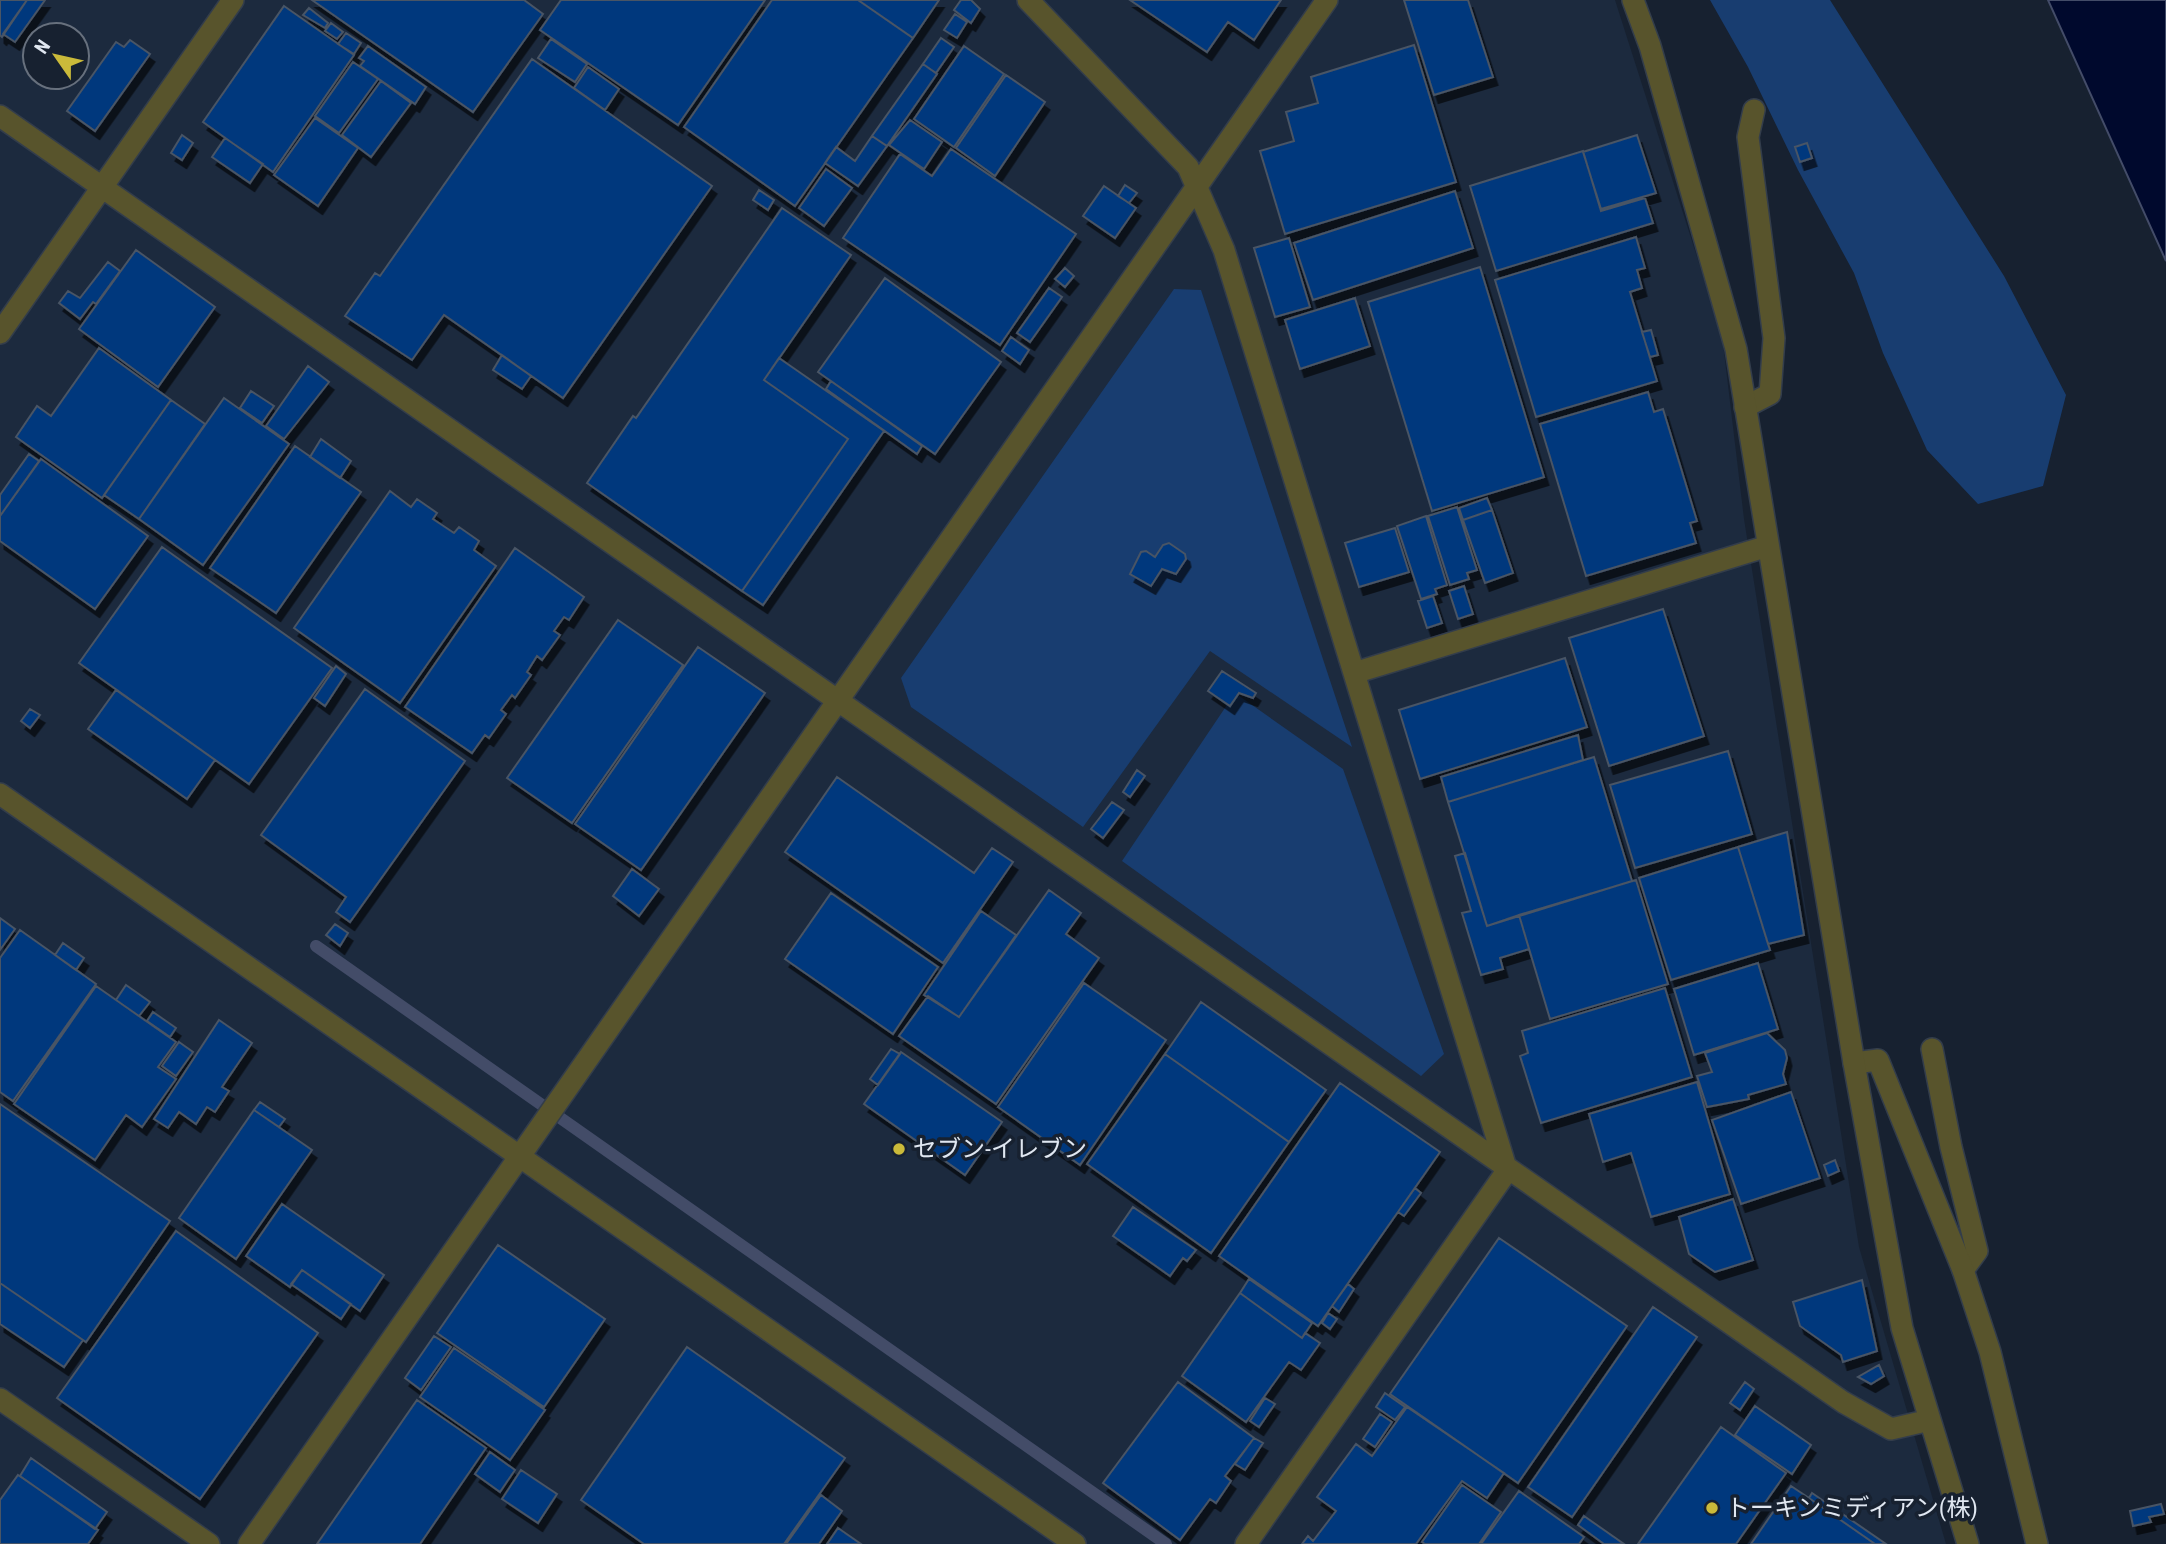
<svg xmlns="http://www.w3.org/2000/svg" width="2166" height="1544" viewBox="0 0 2166 1544" font-family="'Roboto Condensed','Noto Sans JP',sans-serif">
<style>
.built{fill:#1c2a3e;fill-rule:evenodd}
.green{fill:#183d70}
.water{fill:#00092d;stroke:#434c68;stroke-width:2}
.lines{fill:none;stroke-linecap:round;stroke-linejoin:round}
.stream{stroke:#434c68;stroke-width:12}
.building{fill:#00387d;stroke:#485465;stroke-width:2;filter:url(#shadow)}
.pedestrian-casing{stroke:#333d4b;stroke-width:24}
.minor-casing{stroke:#333d4b;stroke-width:24}
.tertiary-casing{stroke:#333d4b;stroke-width:24}
.pedestrian{stroke:#58542c;stroke-width:21}
.minor{stroke:#58542c;stroke-width:21}
.tertiary{stroke:#58542c;stroke-width:21}
.poi-dot{fill:#caba3a;stroke:#172130;stroke-width:2.5}
.labels{text-anchor:middle;stroke-width:7;stroke-linejoin:round;paint-order:stroke}
.poi-label{font-size:24px;fill:#e0e7f1;stroke:#172130;text-anchor:start}
</style>
<defs>
<filter id="shadow"><feDropShadow dx="4.5" dy="8" stdDeviation="0" flood-color="#0009"/></filter>
</defs>
<rect width="100%" height="100%" fill="#172130"/>
<path class="built" d="M0,0H1615L1722,335L1744,519L1859,1247L1946,1544H0ZM35,35H77V77H35Z"/>
<path class="green" d="M1710,0H1830L2004,276L2066,395L2043,486L1978,504L1927,450L1883,353L1854,273L1798,170L1748,67Z
M1174,289L1201,290L1352,747L1210,651L1083,827L911,707L901,678Z
M1235,693L1343,769L1444,1054L1421,1076L1122,861Z"/>
<path class="water" d="M2048,0H2166V261Z"/>
<g class="lines">
<path class="stream" d="M316,946L1166,1544"/>
</g>
<path class="building" d="M0,0H27L2,37L0,35Z
M27,0H45L15,42L3,34Z
M312,0H524L543,14L473,112Z
M561,0H765L678,125L540,30Z
M772,0H858L913,38L795,206L684,127Z
M858,0H939L913,38Z
M961,0H971L980,9L971,23L954,10Z
M1130,0H1281L1254,40L1228,22L1207,52Z
M1404,0H1468L1493,77L1434,95Z
M284,6L354,55L273,172L203,122Z
M309,8L328,23L325,28L303,15Z
M955,14L967,22L957,38L944,30Z
M331,23L343,32L337,39L325,31Z
M346,33L361,43L354,54L338,44Z
M941,38L954,47L936,73L923,64Z
M551,39L587,64L575,82L538,58Z
M130,40L150,54L95,131L67,111L116,42L124,47Z
M1414,45L1456,182L1285,234L1260,151L1294,141L1286,112L1318,103L1311,77Z
M368,46L426,87L415,104L360,66L364,61L359,58Z
M964,46L1004,74L954,147L914,119Z
M532,59L712,186L563,398L444,315L412,360L345,316L375,273L380,276Z
M353,62L378,79L339,133L315,116Z
M923,64L937,74L887,146L872,136Z
M588,67L619,89L605,110L574,88Z
M1006,75L1045,102L995,176L956,148Z
M381,81L411,103L371,157L342,135Z
M315,118L358,148L318,206L274,175Z
M910,120L942,142L924,169L889,145Z
M182,135L193,143L182,160L171,153Z
M1637,135L1656,193L1601,209L1583,152Z
M872,136L887,146L858,186L825,163L836,147L855,161Z
M225,138L263,164L250,183L212,157Z
M1807,143L1812,158L1800,162L1795,147Z
M951,149L1076,234L1000,345L843,238L900,154L932,176Z
M1583,151L1601,211L1645,198L1653,223L1496,271L1470,186Z
M826,169L852,188L824,226L799,208Z
M1125,185L1137,193L1129,203L1118,196Z
M1104,186L1136,208L1115,238L1083,216Z
M759,190L774,200L768,210L753,200Z
M1455,191L1473,248L1313,300L1294,243Z
M782,208L851,255L764,380L848,439L742,591L587,483L633,416L636,418Z
M1636,237L1645,268L1637,270L1642,288L1630,292L1657,381L1536,417L1495,280Z
M1289,238L1310,307L1275,317L1254,248Z
M136,250L215,307L158,387L79,329Z
M108,262L120,271L96,304L93,302L80,319L59,303L68,291L80,298Z
M1480,267L1544,477L1432,511L1368,302Z
M1065,268L1074,276L1065,287L1055,279Z
M885,278L1001,362L935,454L818,372Z
M1049,288L1062,297L1030,342L1017,333Z
M1355,298L1370,346L1300,369L1285,320Z
M1651,330L1658,355L1650,357L1642,332Z
M1011,337L1029,350L1020,364L1002,351Z
M99,348L171,400L102,498L16,437L37,406L51,416Z
M502,355L531,376L522,389L493,370Z
M779,358L884,431L763,605L742,591L848,439L764,380Z
M308,366L329,382L284,439L266,426Z
M831,381L922,446L917,454L826,389Z
M251,391L274,406L262,423L240,408Z
M1648,392L1654,412L1663,409L1697,521L1690,523L1696,543L1586,576L1540,424Z
M224,398L289,444L203,565L139,519Z
M171,400L205,424L139,519L104,495Z
M321,439L351,461L340,478L310,457Z
M295,446L361,492L276,613L210,568Z
M29,454L39,461L0,516V495Z
M41,459L148,536L95,609L0,541V516Z
M390,491L411,507L417,499L437,513L433,519L454,533L459,527L479,541L474,550L496,566L400,703L294,628Z
M1487,498L1492,510L1463,520L1459,508Z
M1457,507L1477,570L1467,573L1469,579L1450,585L1428,516Z
M1492,510L1513,573L1485,583L1463,520Z
M1426,516L1447,585L1435,589L1437,594L1421,599L1397,526Z
M1395,528L1409,572L1359,587L1345,543Z
M1169,543L1185,554L1186,559L1176,574L1162,569L1151,586L1130,574L1141,552L1146,551L1155,557L1163,545Z
M162,547L332,668L249,784L79,663Z
M515,548L584,597L569,620L564,617L554,631L560,635L542,660L537,656L527,672L531,675L515,698L512,695L501,710L506,714L489,738L485,735L472,753L405,707Z
M1464,586L1473,614L1458,619L1449,591Z
M1433,596L1442,623L1427,628L1418,601Z
M1663,609L1704,736L1609,766L1569,638Z
M618,620L683,665L572,823L507,778Z
M698,647L765,693L641,870L575,824Z
M1565,658L1587,727L1420,779L1399,710Z
M336,666L346,674L325,706L314,698Z
M1222,671L1256,693L1253,698L1239,693L1230,706L1208,691Z
M365,689L465,761L350,922L336,912L346,897L261,835Z
M116,690L215,760L187,799L88,729Z
M30,709L40,715L30,728L21,721Z
M1578,735L1583,760L1448,802L1441,777Z
M1728,751L1752,834L1635,868L1610,785Z
M1594,757L1632,881L1487,926L1448,802Z
M1137,770L1145,776L1130,797L1123,792Z
M837,777L974,873L992,848L1013,862L943,963L785,852Z
M1112,802L1124,810L1103,838L1091,829Z
M1787,832L1804,935L1768,944L1738,847Z
M1738,847L1770,950L1671,980L1639,878Z
M1465,853L1487,926L1519,915L1529,949L1500,958L1503,969L1481,975L1462,913L1471,911L1455,856Z
M632,869L659,889L639,916L613,896Z
M1636,880L1668,984L1550,1019L1519,915Z
M1049,890L1081,913L1066,934L1099,958L996,1104L899,1036L928,996L959,1017Z
M831,893L938,967L893,1034L785,959Z
M981,911L1016,935L959,1017L924,995Z
M0,918L15,929L0,950Z
M335,924L348,933L340,946L326,935Z
M20,930L96,984L13,1101L0,1092V958Z
M63,943L84,958L76,970L55,955Z
M1758,963L1778,1029L1694,1055L1674,989Z
M1084,983L1166,1040L1080,1165L998,1107Z
M126,985L150,1002L139,1016L116,1000Z
M96,986L176,1042L158,1067L176,1079L142,1127L126,1115L95,1160L14,1104Z
M1665,988L1692,1077L1541,1123L1520,1056L1528,1053L1522,1031Z
M1201,1002L1326,1090L1289,1142L1165,1054Z
M153,1012L176,1028L170,1037L147,1021Z
M219,1020L252,1043L222,1087L229,1091L215,1112L207,1107L196,1124L179,1112L168,1128L154,1119Z
M1767,1033L1785,1050L1787,1058L1783,1074L1786,1084L1748,1095L1749,1099L1707,1107L1697,1076L1712,1072L1705,1053Z
M179,1042L193,1052L176,1076L162,1066Z
M891,1049L900,1054L878,1085L870,1079Z
M901,1052L1002,1122L965,1175L864,1104Z
M1165,1054L1289,1142L1211,1253L1087,1164Z
M1697,1082L1730,1194L1651,1217L1631,1153L1603,1162L1589,1114Z
M1340,1083L1440,1152L1318,1326L1219,1256Z
M1791,1092L1820,1178L1741,1204L1712,1120Z
M260,1102L285,1119L279,1127L254,1110Z
M0,1104L170,1221L86,1342L0,1283Z
M254,1110L312,1150L236,1259L179,1218Z
M1835,1160L1839,1171L1828,1176L1824,1165Z
M1415,1188L1421,1193L1404,1216L1398,1212Z
M1733,1199L1753,1260L1715,1272L1689,1254L1679,1217Z
M282,1204L384,1275L360,1311L302,1270L290,1287L246,1256Z
M1133,1207L1196,1250L1187,1261L1183,1258L1170,1276L1113,1236Z
M176,1231L318,1333L200,1499L57,1398Z
M1499,1238L1627,1326L1518,1483L1390,1394Z
M498,1245L605,1319L544,1407L437,1333Z
M302,1270L351,1304L341,1319L291,1284Z
M1249,1279L1312,1323L1302,1338L1240,1293Z
M1862,1280L1877,1351L1843,1362L1841,1355L1800,1326L1793,1302Z
M0,1283L83,1340L64,1367L0,1324Z
M1348,1284L1354,1289L1339,1312L1332,1306Z
M1240,1293L1302,1338L1305,1333L1320,1343L1301,1370L1289,1362L1246,1422L1182,1376Z
M1653,1307L1697,1337L1572,1517L1528,1487Z
M1328,1313L1337,1319L1330,1329L1322,1323Z
M434,1336L451,1347L421,1390L405,1378Z
M687,1347L845,1458L784,1544H644L581,1500Z
M454,1348L545,1410L510,1460L420,1397Z
M1879,1365L1884,1376L1871,1384L1858,1377Z
M1178,1382L1254,1438L1225,1476L1231,1481L1216,1503L1210,1499L1180,1540L1103,1483Z
M1745,1382L1754,1389L1740,1410L1730,1403Z
M1385,1393L1405,1407L1395,1420L1376,1407Z
M1265,1398L1275,1404L1259,1427L1250,1421Z
M417,1400L486,1448L420,1544H317Z
M1755,1406L1811,1445L1792,1474L1735,1435Z
M1407,1407L1504,1473L1487,1498L1462,1481L1416,1544H1302L1308,1536L1313,1541L1336,1511L1317,1497L1356,1444L1372,1456Z
M1380,1414L1392,1422L1375,1447L1363,1439Z
M1721,1427L1786,1473L1736,1544H1638Z
M1254,1438L1263,1443L1245,1470L1235,1464Z
M490,1452L515,1470L500,1492L475,1474Z
M31,1458L107,1512L95,1529L20,1476Z
M521,1470L557,1494L538,1523L502,1499Z
M18,1475L98,1530L88,1544H0V1500Z
M1462,1485L1501,1512L1479,1544H1425L1422,1542Z
M1791,1486L1809,1498L1875,1544H1751Z
M1519,1491L1584,1537L1579,1544H1481Z
M1812,1493L1886,1544H1875L1809,1498Z
M821,1495L842,1511L819,1544H786Z
M2161,1504L2164,1514L2149,1517L2151,1522L2133,1526L2130,1511Z
M1584,1516L1624,1544H1604L1578,1525Z
M838,1528L861,1544H827Z"/>
<g class="lines">
<g class="pedestrian-casing">
<path id="pedestrian" d="M1745,407L1770,394L1774,338L1748,137L1754,110
M1932,1049L1951,1147L1977,1251L1963,1270"/>
</g>
<g class="minor-casing">
<path id="minor" d="M1854,1063L1878,1060L1963,1270L1990,1352L2037,1544"/>
</g>
<g class="tertiary-casing">
<path id="tertiary" d="M1028,0L1188,167L1224,250L1507,1171L1246,1544
M1633,0L1650,46L1736,349L1854,1063L1902,1328L1968,1544
M0,116L1843,1402L1891,1429L1930,1420
M0,333L233,0
M1354,673L1768,546
M0,794L1075,1544
M0,1399L209,1544
M249,1544L1327,0"/>
</g>
<use href="#pedestrian" class="pedestrian"/>
<use href="#minor" class="minor"/>
<use href="#tertiary" class="tertiary"/>
</g>
<g class="poi-dot">
<circle cx="899" cy="1149" r="7"/>
<circle cx="1712" cy="1508" r="7"/>
</g>
<g class="labels">
<g class="poi-label">
<text x="913" y="1157">セブン-イレブン</text>
<text x="1726" y="1516">トーキンミディアン(株)</text>
</g>
</g>
<g transform="translate(56 56) rotate(304)"><circle r="33" fill="#172130" stroke="#67707d" stroke-width="2"/>
<path d="M0-5L12 26L0 18L-12 26Z" fill="#caba3a"/>
<text y="-10" font-size="19" font-weight="bold" text-anchor="middle" fill="#e0e7f1">N</text>
</g>
</svg>
